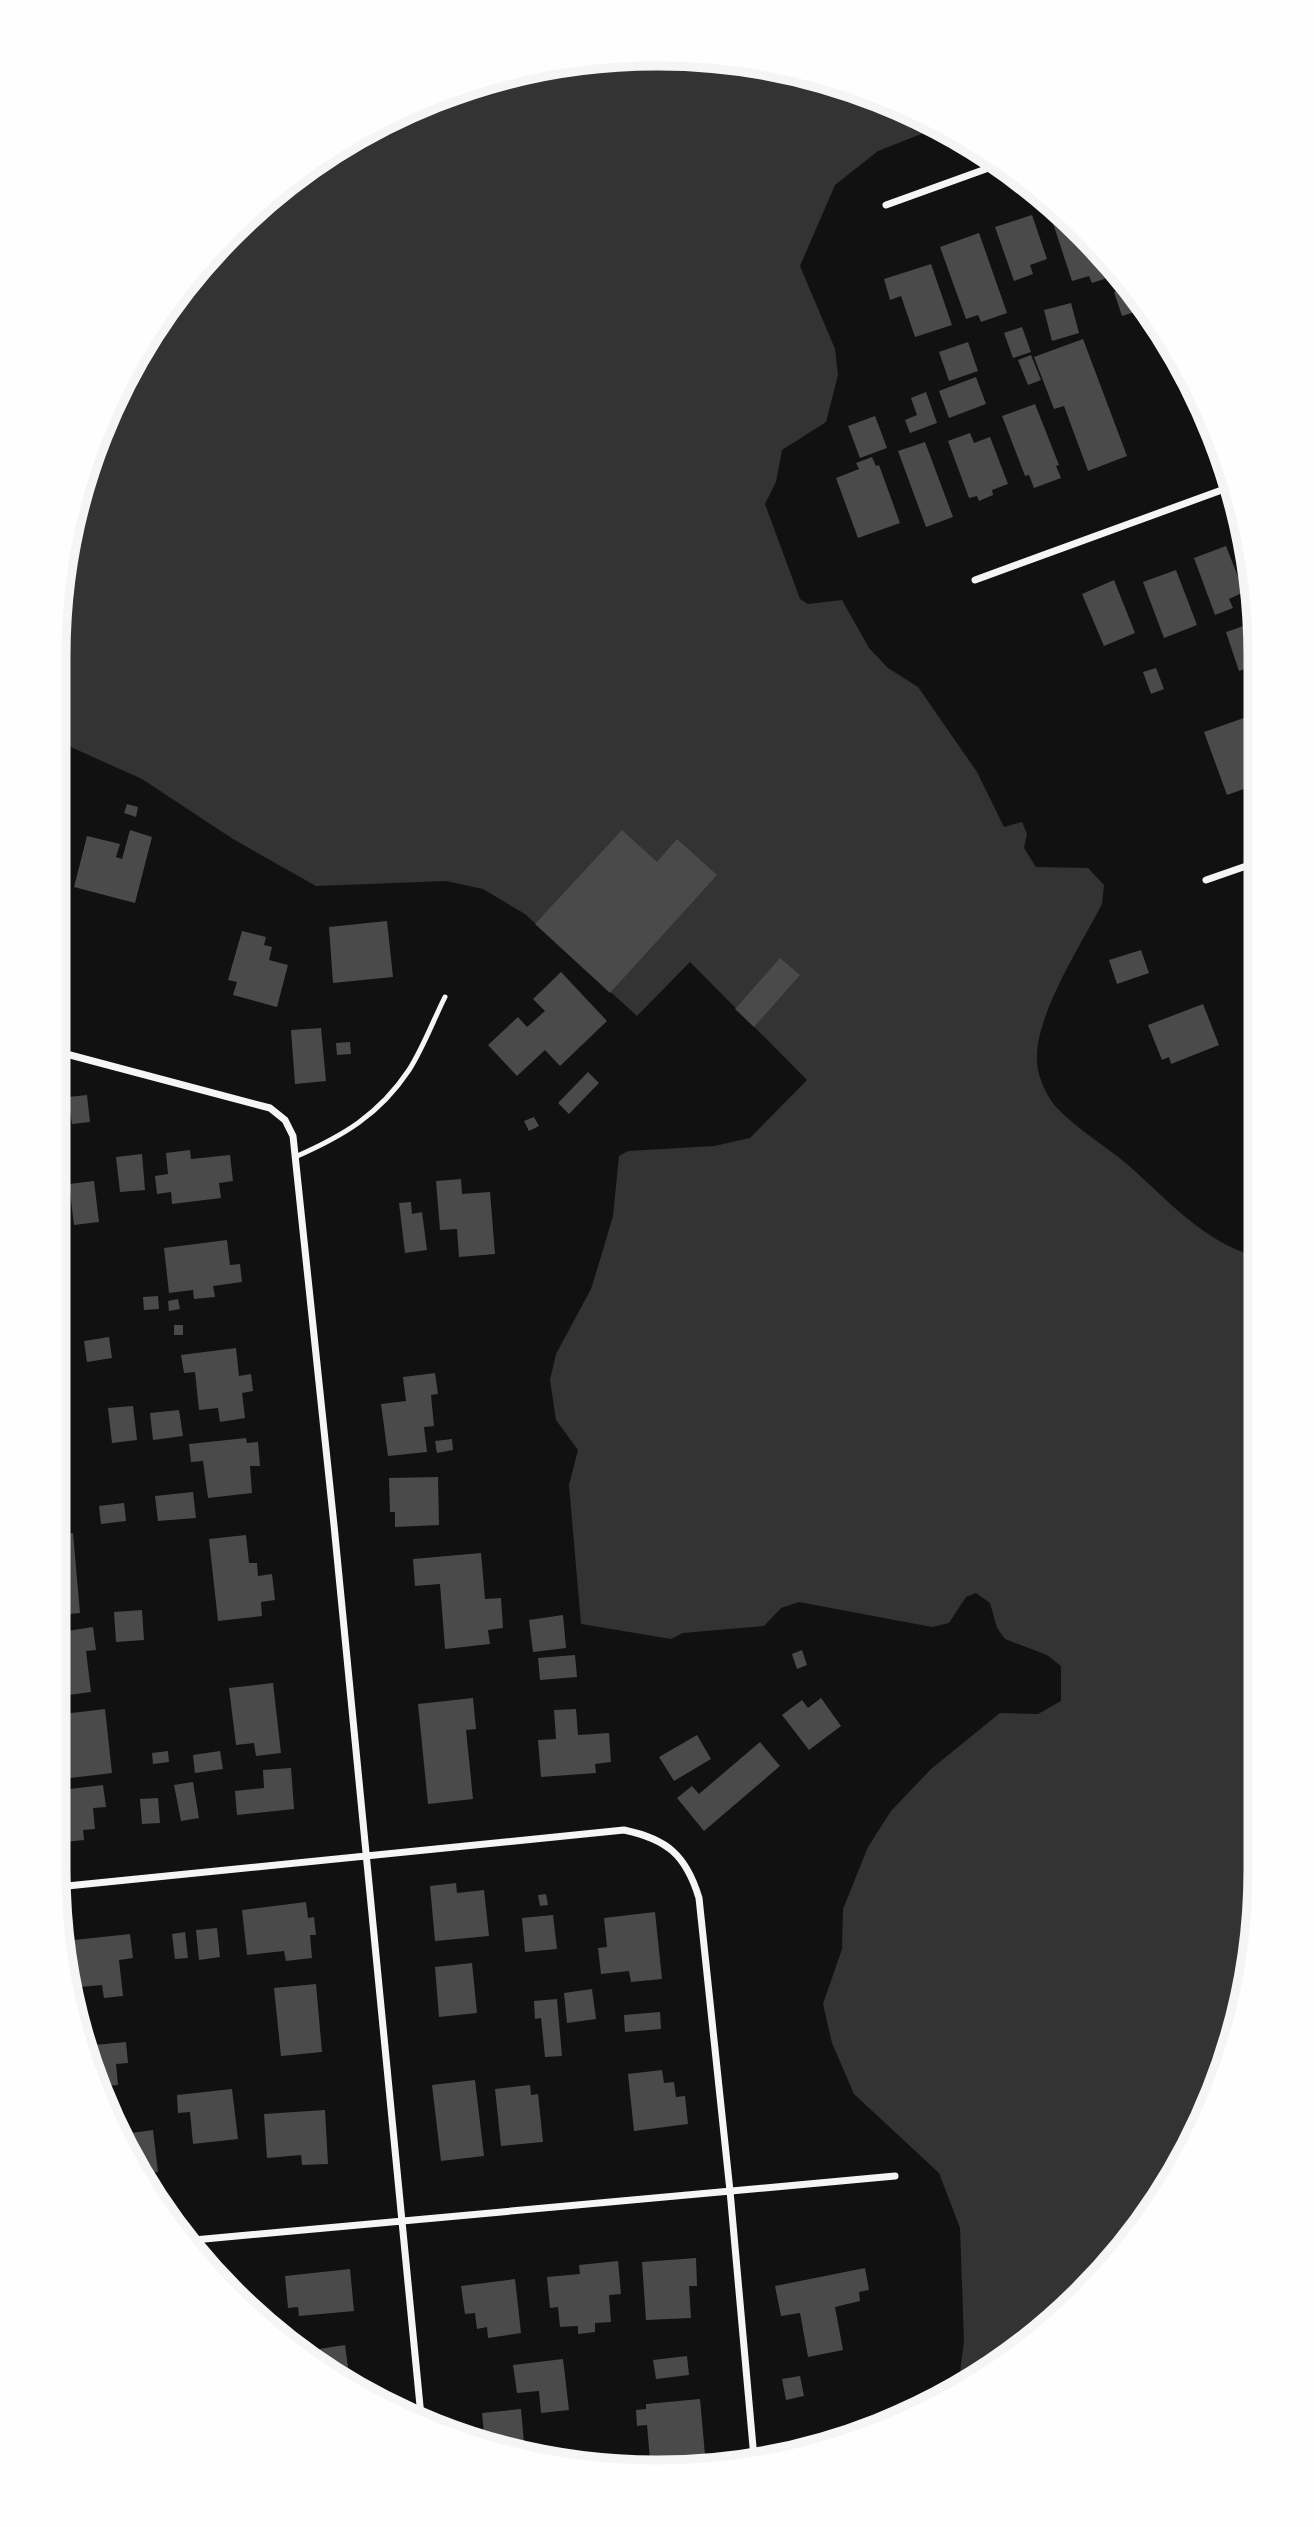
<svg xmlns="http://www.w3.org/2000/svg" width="1314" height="2527" viewBox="0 0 1314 2527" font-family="'Open Sans',sans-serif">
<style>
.water{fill:#333}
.building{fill:#4a4a4a}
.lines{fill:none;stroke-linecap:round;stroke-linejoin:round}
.service{stroke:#f5f5f5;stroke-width:5}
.minor{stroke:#f5f5f5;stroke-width:7}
.rim{fill:none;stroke:#f5f5f5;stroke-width:9}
</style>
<rect width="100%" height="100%" fill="#111"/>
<path class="water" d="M697,56L813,75L931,121L924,133L878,151L835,185L800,266L835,349L838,375L826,422L782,450L776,482L765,504L800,599L808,604L842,600L869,648L888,668L918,687L977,772L1004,827L1022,822L1027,834L1024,848L1036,867L1088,868L1104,885L1102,904C1081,945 1035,1015 1037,1060C1037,1076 1047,1097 1057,1108C1078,1130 1106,1146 1128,1165C1169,1201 1202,1241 1257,1257L1258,1909L1239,2026L1197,2137L1083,2296L992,2371L958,2389L964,2341L960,2228L939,2173L854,2094L832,2043L823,2004L842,1949L843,1909L868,1847L891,1811L931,1769L1000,1713L1038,1714L1061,1701V1666L1047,1655L1005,1639L997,1628L990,1603L976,1593L966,1597L949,1623L932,1627L799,1602L781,1608L764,1626L683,1633L671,1639L581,1624L569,1485L578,1450L556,1420L550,1380L556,1354L591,1289L599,1263L613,1216L619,1156L628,1151L714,1146L750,1138L807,1080L690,962L637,1016L525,914L483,889L446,881L316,886L233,839L142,779L55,740L56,618L75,501L117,390L179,290L260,204L356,135L464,86L579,59Z"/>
<path class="building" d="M1054,203L1108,261L1113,276L1092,283L1089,276L1072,281L1047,205Z
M1032,215L1047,259L1030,265L1033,274L1014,281L995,227Z
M979,233L1007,313L981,322L978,315L966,319L940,247Z
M931,264L952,325L915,337L901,296L890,300L884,279Z
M1130,287L1138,311L1122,316L1114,292Z
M1071,303L1079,333L1052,341L1044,310Z
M1022,327L1031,352L1013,358L1004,333Z
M1083,339L1127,456L1088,471L1064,406L1054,409L1034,357Z
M968,342L978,371L949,381L939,352Z
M1031,355L1041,380L1028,385L1018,360Z
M976,377L986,404L949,418L939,391Z
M926,392L937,423L910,433L905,420L917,415L911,398Z
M1035,404L1059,465L1056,466L1061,478L1034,488L1029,475L1025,476L1002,416Z
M875,416L887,448L860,458L848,426Z
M970,433L974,443L990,437L1008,484L992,490L993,495L979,501L977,496L969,498L948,441Z
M925,442L953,517L926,527L898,451Z
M872,457L876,466L879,465L900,523L858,538L836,478L859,469L856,463Z
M1226,546L1244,592L1229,599L1233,608L1215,615L1194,558Z
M1176,570L1197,625L1164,638L1143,582Z
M1114,580L1135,633L1104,646L1082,594Z
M1255,622V665L1239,671L1226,632Z
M1156,668L1164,689L1151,694L1143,672Z
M1255,674V692L1250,694L1245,677Z
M1255,714V785L1227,795L1204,732Z
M127,804L138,807L136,817L124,813Z
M130,830L152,837L135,903L74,887L87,836L120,844L116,857L122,859Z
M622,830L657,862L677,839L717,875L610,993L535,924Z
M387,921L393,977L333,983L329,927Z
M242,931L266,937L264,945L272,947L269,960L288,965L277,1007L233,995L237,982L228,980Z
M1141,950L1149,973L1117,984L1109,960Z
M780,958L800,975L754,1027L735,1009Z
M561,972L607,1021L560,1066L545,1050L517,1076L488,1045L518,1017L527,1027L545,1011L533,999Z
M1203,1004L1219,1045L1171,1064L1169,1057L1162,1060L1148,1025Z
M321,1028L326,1081L295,1084L291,1030Z
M350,1042L351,1054L337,1055L336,1043Z
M588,1072L599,1083L569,1114L558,1103Z
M87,1095L90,1122L72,1124L68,1097Z
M1256,1109V1147L1244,1113Z
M534,1117L539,1126L529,1131L524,1121Z
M190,1150L191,1159L230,1155L233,1181L219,1183L221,1198L172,1204L171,1192L157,1194L155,1176L168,1174L166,1153Z
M142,1154L145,1190L120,1192L116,1157Z
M461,1179L462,1194L490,1192L495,1254L459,1257L457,1229L440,1230L436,1181Z
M94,1181L99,1222L74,1225L69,1184Z
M411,1202L412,1214L422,1212L427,1250L405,1253L399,1203Z
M227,1240L230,1265L240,1264L242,1282L213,1286L215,1297L194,1299L193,1290L169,1293L164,1248Z
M158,1296L159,1309L144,1310L143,1297Z
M178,1299L180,1309L169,1311L168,1301Z
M174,1325H183V1335H174Z
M109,1337L112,1358L87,1362L84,1341Z
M236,1348L239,1376L251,1374L253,1391L242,1393L245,1418L220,1422L218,1408L199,1410L195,1372L184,1373L181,1355Z
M435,1373L438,1394L431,1395L434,1426L424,1427L427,1452L388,1456L381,1404L406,1401L403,1377Z
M55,1404H57L58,1423H55Z
M133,1406L137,1440L112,1443L108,1408Z
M179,1410L183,1436L153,1440L150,1413Z
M246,1438L247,1443L258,1442L260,1466H250L252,1493L208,1498L203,1461L191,1462L189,1444Z
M452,1439L453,1450L437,1453L435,1441Z
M65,1459L70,1506L55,1508V1460Z
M438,1477L439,1525L395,1527V1512H390L389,1478Z
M193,1492L196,1518L158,1521L155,1496Z
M124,1503L126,1521L101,1524L99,1506Z
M73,1533L80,1613L55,1615V1535Z
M246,1535L249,1563H257L258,1576L272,1574L275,1600L261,1602L262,1616L218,1621L209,1539Z
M481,1553L485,1599L501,1598L503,1628L488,1630L490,1644L445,1649L440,1584L415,1586L413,1559Z
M142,1610L144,1640L116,1642L114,1612Z
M563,1615L566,1648L533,1652L529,1620Z
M93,1627L96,1650L86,1651L91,1692L54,1697V1633Z
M802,1650L807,1665L797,1669L792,1654Z
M575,1655L577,1677L540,1680L538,1658Z
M273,1683L281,1753L256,1756L254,1743L236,1745L229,1688Z
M473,1698L476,1729L466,1730L473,1799L428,1804L418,1704Z
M821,1698L841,1726L809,1750L782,1715L802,1700L808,1708Z
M105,1709L112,1773L54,1780L55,1715Z
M576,1709L578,1735L609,1733L611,1762L595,1764L596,1773L541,1777L538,1740L556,1739L554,1710Z
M697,1735L711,1759L674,1781L659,1757Z
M760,1742L780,1766L704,1831L677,1798L692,1786L699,1794Z
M168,1751L169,1762L153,1764L152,1753Z
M220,1751L223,1769L195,1773L193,1755Z
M291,1768L294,1809L237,1815L235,1791L264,1788L263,1770Z
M193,1782L199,1818L181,1821L174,1785Z
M103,1785L106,1807L93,1808L95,1829L83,1830L84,1840L65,1842L64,1832L57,1833L54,1791Z
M158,1798L160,1823L142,1824L140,1799Z
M456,1883L457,1893L484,1890L489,1936L435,1941L430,1886Z
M546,1894L548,1905L540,1906L538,1895Z
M306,1902L308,1918L314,1917L316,1935H310L312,1958L286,1961L284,1951L247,1955L242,1910Z
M655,1912L662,1979L631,1982L629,1971L601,1974L598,1948L607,1947L604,1918Z
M553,1915L557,1949L525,1952L522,1918Z
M217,1928L220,1957L199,1960L196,1930Z
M185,1932L188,1958L175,1959L172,1934Z
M130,1934L133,1958L119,1960L123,1996L104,1998L102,1985L80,1987L74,1940Z
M472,1963L477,2013L439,2017L435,1967Z
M316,1984L322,2052L281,2056L274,1988Z
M592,1989L596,2019L567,2023L564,1993Z
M557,1999L562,2056L545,2057L541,2018L535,2019L534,2001Z
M660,2012L661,2029L625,2032L624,2015Z
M126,2042L128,2063L116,2064L118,2085L98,2087L86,2064L83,2046Z
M662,2070L664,2083L674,2082L676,2097L685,2096L688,2124L634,2131L628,2074Z
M475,2080L484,2156L441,2161L432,2085Z
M530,2085L531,2095L538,2094L543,2142L501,2146L495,2089Z
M232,2089L238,2139L193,2144L190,2112L178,2113L177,2095Z
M325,2110L328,2164L302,2165L301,2155L267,2158L264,2114Z
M153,2130L158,2172L145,2173L124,2134Z
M696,2258L697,2286H689L691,2318L646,2320L642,2262Z
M618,2261L621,2294L609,2295L611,2322L595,2323V2332L578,2334V2326L560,2327L558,2307L550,2308L547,2277L580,2274L579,2265Z
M865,2268L869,2290L859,2292L860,2301L835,2307L843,2350L808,2357L800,2313L781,2316L775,2286Z
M350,2269L354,2311L299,2316L298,2307L288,2308L285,2276Z
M515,2279L521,2333L488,2338L487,2327L477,2329L475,2313L465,2314L461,2286Z
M243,2285L244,2298L231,2286Z
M345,2345L349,2375L350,2384L322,2371L310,2360L320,2359L319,2349Z
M687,2356L689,2375L656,2379L653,2360Z
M563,2359L569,2410L541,2413L539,2391L517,2393L513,2365Z
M800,2376L804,2396L786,2400L782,2379Z
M700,2399L705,2455L650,2460L647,2425L637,2426L636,2410L646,2409V2404Z
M521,2409L525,2455L501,2452L485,2445L482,2413Z"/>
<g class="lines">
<path class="service" d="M295,1157C343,1136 379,1115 409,1070C423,1048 433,1021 445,997"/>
<path class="minor" d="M886,205L997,165
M975,580L1230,487
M1206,880L1255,863
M55,1051L270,1108L285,1120L293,1136L334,1525L421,2416
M57,1887L624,1830C667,1839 686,1855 699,1898L730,2191L754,2458
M183,2241L895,2176"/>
</g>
<path d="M0 0H1314V2527H0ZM656 66H658A590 590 0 0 1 1248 656V1870A590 590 0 0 1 658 2460H656A590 590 0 0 1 66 1870V656A590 590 0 0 1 656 66Z" fill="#fefefe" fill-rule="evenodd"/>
<path class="rim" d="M656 66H658A590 590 0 0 1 1248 656V1870A590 590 0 0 1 658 2460H656A590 590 0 0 1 66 1870V656A590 590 0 0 1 656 66Z"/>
</svg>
